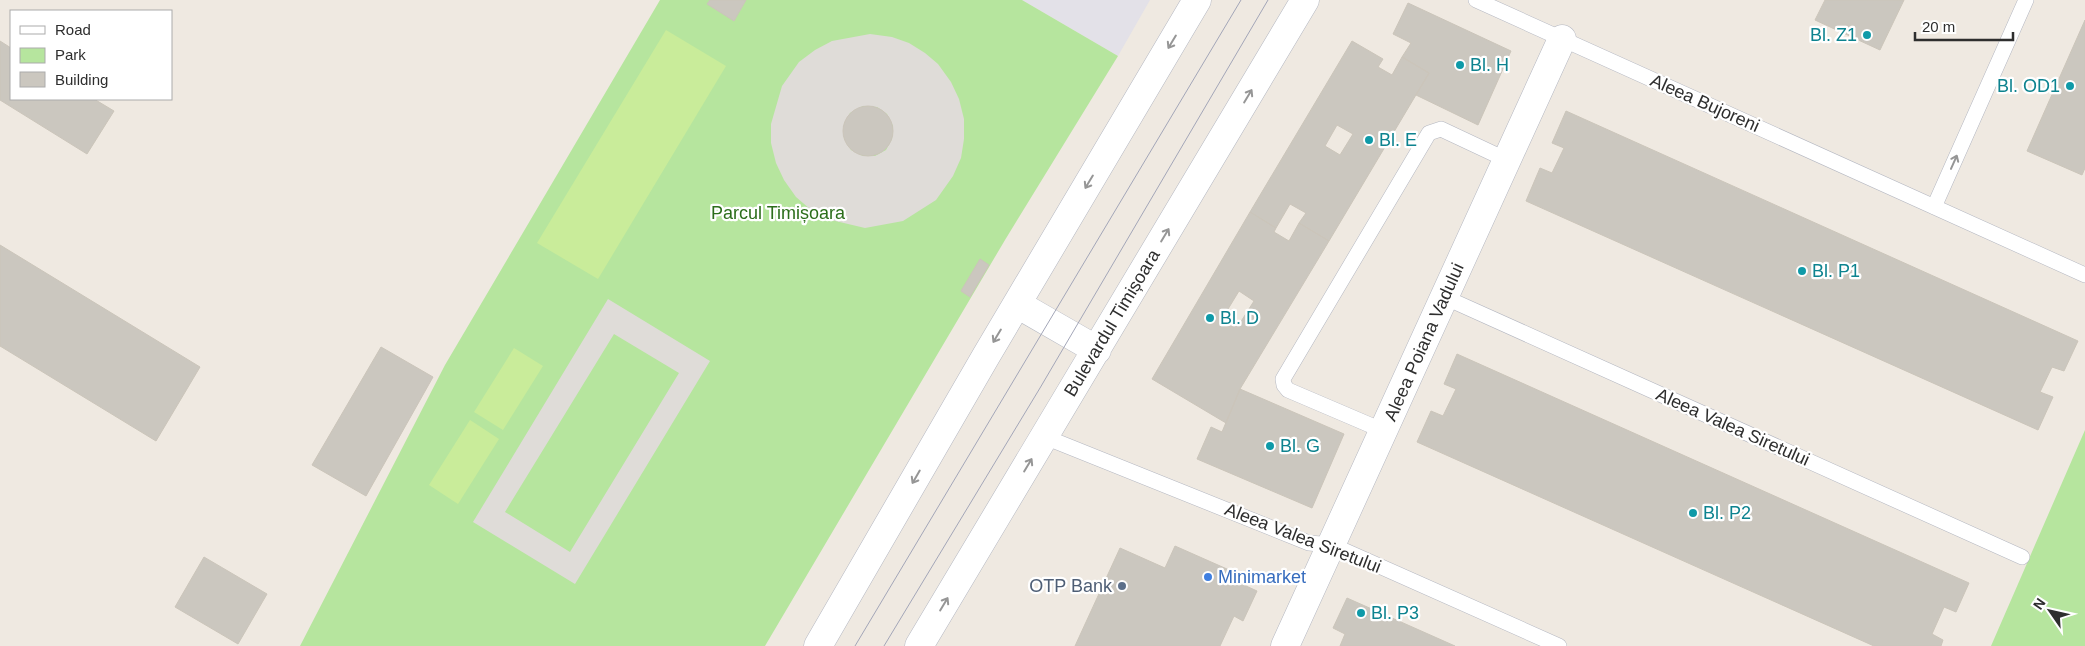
<svg xmlns="http://www.w3.org/2000/svg" width="2085" height="646" viewBox="0 0 2085 646" font-family="Helvetica,sans-serif">
<style>
.industrial{fill:#e3e1e8}
.green{fill:#b6e59e}
.pitch{fill:#c9ec9a}
.plaza{fill:#dfdcd8;fill-rule:evenodd}
.building{fill:#cbc7bf;stroke:#cbc5ba;fill-rule:evenodd}
.lines{fill:none;stroke-linecap:round;stroke-linejoin:round}
.service-casing{stroke:#b4b7c1;stroke-width:16}
.minor-casing{stroke:#b4b7c1;stroke-width:29}
.secondary-casing{stroke:#b4b7c1;stroke-width:29}
.service{stroke:#fff;stroke-width:15}
.minor{stroke:#fff;stroke-width:28}
.secondary{stroke:#fff;stroke-width:28}
.tram{stroke:#a3a6b8;stroke-width:1}
.oneway{stroke:#969696}
.culture-dot{fill:#0f9aa8;stroke:#fff;stroke-width:2}
.shop-dot{fill:#3f7fe0;stroke:#fff;stroke-width:2}
.service-dot{fill:#5c6f8a;stroke:#fff;stroke-width:2}
.labels{text-anchor:middle;stroke-width:4.5;stroke-linejoin:round;paint-order:stroke}
.culture-label{font-size:18px;fill:#0d838f;stroke:#fff;text-anchor:start}
.street-label{font-size:18px;fill:#2e2e2e;stroke:#fff}
.park-label{font-size:18px;fill:#2c6e1b;stroke:#fff}
.shop-label{font-size:18px;fill:#366cbe;stroke:#fff;text-anchor:start}
.service-label{font-size:18px;fill:#4e5e75;stroke:#fff;text-anchor:end}
</style>
<rect width="100%" height="100%" fill="#efe9e1"/>
<path class="industrial" d="M1022,0H1150L1118,56Z"/>
<path class="green" d="M660,0H1022L1118,56L1005,240L765,646H300L445,365Z
M2085,430V646H1991Z"/>
<path class="pitch" d="M666,30L726,66L598,279L537,243Z
M514,348L543,366L503,430L474,412Z
M470,420L499,439L458,504L429,485Z"/>
<path class="plaza" d="M870,34L892,37L909,43L925,53L938,64L951,82L959,99L964,119V139L961,158L953,176L936,200L903,221L865,228L827,219L810,209L796,197L784,180L776,163L771,143V124L782,86L799,62L815,50L832,41ZM863,106L877,107L887,114L893,126L892,139L886,150L875,156H863L851,150L844,138V124L850,113Z
M608,299L710,361L575,584L473,522ZM614,334L679,373L570,552L505,512Z"/>
<path class="building" d="M710,0H746L734,21L707,4Z
M1825,0H1904L1880,50L1815,20Z
M1408,3L1511,51L1478,125L1416,95L1429,73L1402,57L1411,43L1393,34Z
M2085,20V168L2082,175L2027,151Z
M0,41L11,48V99H94L114,111L87,154L0,100Z
M1352,41L1383,59L1378,67L1392,75L1402,57L1429,73L1329,241L1299,223L1306,213L1290,204L1276,228L1250,212ZM1337,125L1353,134L1340,155L1325,146Z
M843 131a25 25 0 1 1 50 0a25 25 0 1 1-50 0Z
M1566,111L2078,341L2064,371L2052,367L2040,392L2053,397L2038,430L1526,201L1540,168L1552,173L1564,148L1552,143Z
M1250,212L1276,228L1274,232L1289,241L1299,223L1329,241L1240,389L1226,423L1152,379ZM1239,291L1254,301L1240,323L1225,314Z
M0,245L200,367L156,441L0,346Z
M980,259L989,265L970,297L961,291Z
M381,347L433,377L366,496L312,465Z
M1457,354L1969,583L1956,612L1944,607L1932,634L1943,640L1941,646H1874L1417,442L1431,411L1443,416L1456,389L1444,384Z
M1240,389L1344,434L1312,508L1197,459L1211,427L1222,432Z
M1175,546L1236,573L1233,580L1257,591L1243,621L1234,616L1220,646H1075L1120,548L1165,568Z
M204,557L267,594L238,644L175,607Z
M1347,598L1455,646H1340L1345,634L1333,628Z"/>
<g class="lines">
<g class="service-casing">
<path id="service" d="M1476,0L2085,275
M1934,207L2026,0
M1444,297L2022,557
M1384,431L1288,390L1284,385L1283,379L1429,133L1441,129L1507,160
M1045,437L1309,543L1332,545L1559,646"/>
</g>
<g class="minor-casing">
<path id="minor" d="M1285,646L1562,39"/>
</g>
<g class="secondary-casing">
<path id="secondary" d="M1017,304L1097,350
M818,646L986,356L1197,0
M919,646L1305,0"/>
</g>
<use href="#service" class="service"/>
<use href="#minor" class="minor"/>
<use href="#secondary" class="secondary"/>
<path class="tram" d="M855,646L1241,0
M884,646L1040,388L1268,0"/>
</g>
<defs><path id="oneway-shaft" d="M-6 0H5M1.5-3L5.5 0L1.5 3" fill="none" stroke-width="1.6" stroke-linecap="round" stroke-linejoin="round" transform="scale(1.25)"/></defs>
<g class="oneway">
<use href="#oneway-shaft" transform="translate(1172 42) rotate(121)"/>
<use href="#oneway-shaft" transform="translate(1248 96) rotate(-59)"/>
<use href="#oneway-shaft" transform="translate(1954 162) rotate(-66)"/>
<use href="#oneway-shaft" transform="translate(1089 182) rotate(121)"/>
<use href="#oneway-shaft" transform="translate(1165 235) rotate(-59)"/>
<use href="#oneway-shaft" transform="translate(997 336) rotate(121)"/>
<use href="#oneway-shaft" transform="translate(1028 465) rotate(-59)"/>
<use href="#oneway-shaft" transform="translate(916 477) rotate(120)"/>
<use href="#oneway-shaft" transform="translate(944 604) rotate(-59)"/>
</g>
<g class="culture-dot">
<circle cx="1867" cy="35" r="5"/>
<circle cx="1460" cy="65" r="5"/>
<circle cx="2070" cy="86" r="5"/>
<circle cx="1369" cy="140" r="5"/>
<circle cx="1802" cy="271" r="5"/>
<circle cx="1210" cy="318" r="5"/>
<circle cx="1270" cy="446" r="5"/>
<circle cx="1693" cy="513" r="5"/>
<circle cx="1361" cy="613" r="5"/>
</g>
<circle class="shop-dot" cx="1208" cy="577" r="5"/>
<circle class="service-dot" cx="1122" cy="586" r="5"/>
<g class="labels">
<g class="culture-label">
<text x="1857" y="41" text-anchor="end">Bl. Z1</text>
<text x="1470" y="71">Bl. H</text>
<text x="2060" y="92" text-anchor="end">Bl. OD1</text>
<text x="1379" y="146">Bl. E</text>
<text x="1812" y="277">Bl. P1</text>
<text x="1220" y="324">Bl. D</text>
<text x="1280" y="452">Bl. G</text>
<text x="1703" y="519">Bl. P2</text>
<text x="1371" y="619">Bl. P3</text>
</g>
<g class="street-label">
<text transform="translate(1705 103) rotate(24)" y="6">Aleea Bujoreni</text>
<text transform="translate(1112 323) rotate(-59)" y="6">Bulevardul Timișoara</text>
<text transform="translate(1424 342) rotate(-66)" y="6">Aleea Poiana Vadului</text>
<text transform="translate(1733 427) rotate(24)" y="6">Aleea Valea Siretului</text>
<text transform="translate(1303 538) rotate(21)" y="6">Aleea Valea Siretului</text>
</g>
<g class="park-label">
<text x="778" y="219">Parcul Timișoara</text>
</g>
<g class="shop-label">
<text x="1218" y="583">Minimarket</text>
</g>
<g class="service-label">
<text x="1112" y="592">OTP Bank</text>
</g>
</g>
<rect x="10" y="10" width="162" height="90" fill="#ffffff" stroke="#ababab"/>
<rect x="20" y="26" width="25" height="8" fill="#ffffff" stroke="#ababab"/>
<text x="55" y="35" font-size="15" fill="#2e2e2e">Road</text>
<rect x="20" y="48" width="25" height="15" fill="#b6e59e" stroke="#ababab"/>
<text x="55" y="60" font-size="15" fill="#2e2e2e">Park</text>
<rect x="20" y="72" width="25" height="15" fill="#cbc7bf" stroke="#ababab"/>
<text x="55" y="85" font-size="15" fill="#2e2e2e">Building</text>
<g transform="translate(2050 611) rotate(304)" stroke="#ffffff" stroke-width="4" paint-order="stroke">
<path d="M0-4L9 19L0 12L-9 19Z" fill="#2e2e2e"/>
<text y="-8" font-size="14" font-weight="bold" text-anchor="middle" fill="#2e2e2e">N</text>
</g>
<path d="M1915 32v8h98v-8" fill="none" stroke="#2e2e2e" stroke-width="2.5"/>
<text x="1922" y="32" font-size="15" fill="#2e2e2e" stroke="#ffffff" stroke-width="4" paint-order="stroke">20 m</text>
</svg>
